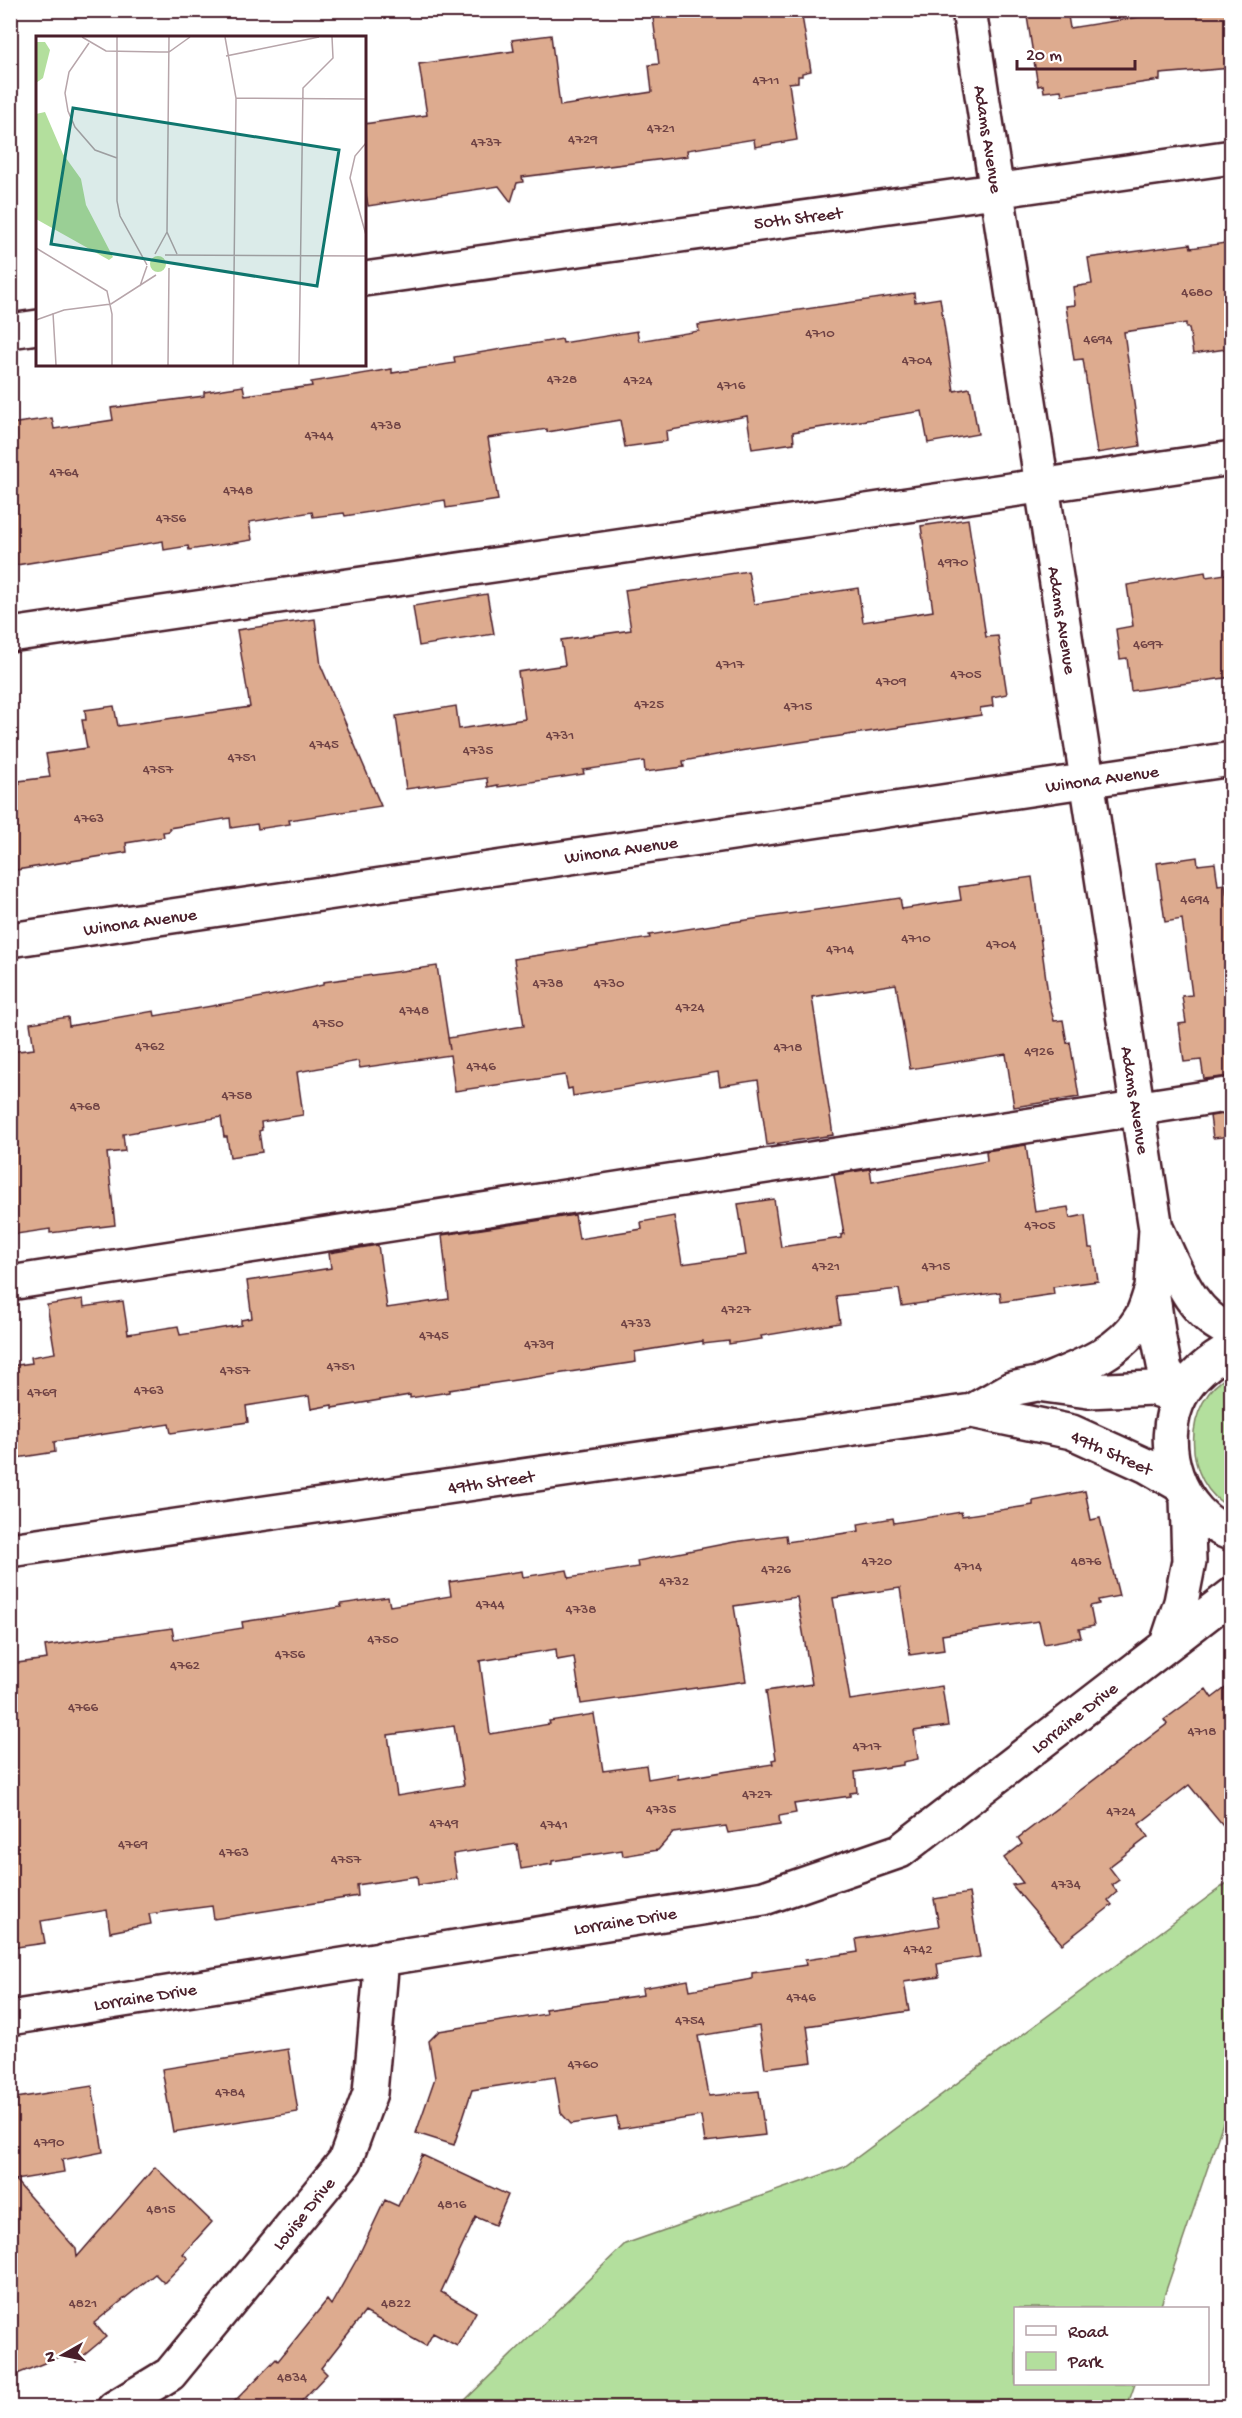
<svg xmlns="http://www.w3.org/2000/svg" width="1242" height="2418" viewBox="0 0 1242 2418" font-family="'Gochi Hand',sans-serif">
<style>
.green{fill:#b3df9d;stroke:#7e7f64;stroke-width:1.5}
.building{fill:#ddab8f;stroke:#4a1f2b;stroke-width:1.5;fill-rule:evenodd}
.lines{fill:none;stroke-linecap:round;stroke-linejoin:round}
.minor-casing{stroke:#4a1f2b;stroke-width:38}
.minor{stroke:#fff;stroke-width:33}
.labels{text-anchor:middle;stroke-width:4.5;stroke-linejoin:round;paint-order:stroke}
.number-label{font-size:15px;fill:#6f4244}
.street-label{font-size:18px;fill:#4a1f2b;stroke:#fff}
.inset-road{fill:none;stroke:#b7a5aa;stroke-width:1.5}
.view{fill:#0f766e;fill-opacity:0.15;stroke:#0f766e;stroke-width:3}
.inset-edge{fill:none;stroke:#4a1f2b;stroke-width:3}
</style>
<rect width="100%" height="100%" fill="#fff"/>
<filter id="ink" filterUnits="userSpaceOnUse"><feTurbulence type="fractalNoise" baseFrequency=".0167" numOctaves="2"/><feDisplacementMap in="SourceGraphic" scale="12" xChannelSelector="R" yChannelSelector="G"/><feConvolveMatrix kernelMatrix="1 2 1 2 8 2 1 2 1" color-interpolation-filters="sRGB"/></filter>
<g filter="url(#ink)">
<path class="green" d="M1231,1375V1508C1181,1484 1181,1399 1231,1375Z
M1231,1880V2099L1160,2308H1016V2384H1135L1127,2407H458L625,2244L844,2167Z"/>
<path class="building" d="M652,10H801L811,71L802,73V76H798V82L789,83L797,140L755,147L754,139L687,150L688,156L522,177L523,182L517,183L511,202L499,186L368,206L364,183V124L427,115L419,64L514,51L512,40L551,35L560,106L652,92L649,65L659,64Z
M1026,10H1067L1070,28L1184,10H1232V68L1160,74V80L1062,95L1061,90L1044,92L1043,85L1038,86Z
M1232,242V348L1193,354L1189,328H1186V323L1124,332L1140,446L1097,453L1083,359L1074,360L1066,306L1075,305L1073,287L1092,284L1088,258L1190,244L1191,248Z
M914,293L915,302L940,298L954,391L970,388L978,434L928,443L922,411L793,432L794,443L752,449L747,416L666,431L667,441L625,447L620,420L547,432V429L488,438L498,500L446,508L445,500L345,516L344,513L313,517L312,512L249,522L252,540L189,550L188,546L164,550L163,541L10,566V424L52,418L54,429L113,420L111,408L204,396V392L243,386L245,395L312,386L311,382L392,369V373L455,363L454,357L562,339L563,343L637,331L639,341L699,331L698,325Z
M968,519L986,637L998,636L1007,694L992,697L993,706L980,708L981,715L733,752L683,761L684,767L645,772L644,761L583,770L584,774L498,787V785L488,787L487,778L406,789L396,716L456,706L459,729L525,719L518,672L565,665L561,640L631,630L625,590L748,571L754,604L858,588L863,622L933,611L921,526Z
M1205,572L1206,577L1232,573V677L1131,691L1127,658L1120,659L1116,629L1133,626L1127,585Z
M487,594L494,634L419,646L413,606Z
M315,619L321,666L381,806L289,820L290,824L258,829L257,824L231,828L230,818L169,828V831L163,832L164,837L126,843L127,852L10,871V785L20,784L19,781L50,777L46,754L87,748L82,720H86L85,710L114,706L118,726L250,707L237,630Z
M1197,857L1198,865L1215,863L1218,885L1225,884L1232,931V1076L1204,1079L1201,1060L1184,1062L1179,1024L1186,1023L1182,996L1192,995L1182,919L1165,922L1157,863Z
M1032,877L1049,1001L1054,1021L1063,1020L1067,1043L1070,1042L1079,1097L1014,1107L1006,1054L910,1069L896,984L812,997L833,1135L767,1145L758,1080L720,1086L718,1072L573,1096L572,1088L568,1089L565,1075L455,1091L450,1055L360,1068L358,1061L297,1072L303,1115L261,1122L262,1130L259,1131L262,1152L230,1157L227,1137H224L221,1117L123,1134L125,1151L107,1153L115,1225L50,1233V1229L10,1235V1052L34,1049L30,1023L68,1017L69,1026L154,1011L155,1016L291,992L323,985V982L437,966L450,1050L448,1038L524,1026L514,959L650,938L649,935L719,924L900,898L902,909L961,900L959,887Z
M1232,1113V1136L1213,1138L1210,1116Z
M1026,1145L1035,1212L1068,1207L1070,1218L1085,1215L1089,1248H1093L1098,1281L1053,1287L1054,1294L1001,1302L1000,1292L902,1306L899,1289L836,1296L840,1323L761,1336L762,1339L729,1344V1341L703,1344V1341L635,1352L636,1362L449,1390V1392L410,1398V1395L332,1408V1405L311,1409L309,1396L246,1406L248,1422L171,1433L169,1424L54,1442L55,1452L17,1458L10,1419V1366L32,1363L31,1357L55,1353L47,1305L83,1299L84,1307L123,1301L128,1334L178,1326L180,1335L241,1325V1320L252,1318L247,1281L331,1268L329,1253L378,1245L387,1308L449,1299L442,1235L575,1215L579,1239L642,1229L641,1222L674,1216L682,1264L746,1255L738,1204L774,1199L781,1247L841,1238V1235L844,1234L834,1175L870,1169L872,1182L987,1161L986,1151Z
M1085,1491L1091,1520L1100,1518L1119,1596L1098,1600L1099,1604L1090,1606L1094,1626L1079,1629L1081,1637L1044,1644L1039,1621L942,1635L944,1650L910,1655L900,1588L833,1598L850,1700L942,1686L948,1726L914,1731L918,1759L903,1762V1765L855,1772L857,1792L850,1793V1796L794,1804L796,1813L779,1816L780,1825L728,1833L726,1826L673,1833L658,1850L623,1856L622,1850L552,1861V1864L521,1869L517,1844L453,1854L457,1879L418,1885L417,1876L357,1885L358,1896L214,1919L212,1906L149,1914L151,1924L110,1932L107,1910L41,1921L45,1943L10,1948V1664L47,1659L45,1646L172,1628L174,1639L243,1628L242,1622L341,1607L340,1604L388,1597L390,1606L451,1596L449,1582L522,1571L523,1577L567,1570L569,1578L638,1567L637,1561L734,1542L786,1535L787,1542L859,1531L858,1524L893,1518L894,1523L961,1512L962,1516L1033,1505V1501ZM797,1597L812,1684L766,1691L776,1759L772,1760L773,1764L678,1779V1774L648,1779L646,1765L603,1771L594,1714L549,1721L550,1724L490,1734L480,1661L556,1649L557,1660L574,1657L581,1704L746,1681L734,1606ZM454,1726L464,1785L397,1796L388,1735Z
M1232,1683V1837L1189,1785L1139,1824L1148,1837L1109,1867L1119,1880L1112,1885L1117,1892L1108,1900L1112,1905L1062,1944L1012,1885L1023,1883L1004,1858L1022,1844L1018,1838L1167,1724L1164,1720L1206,1689L1212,1698Z
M969,1893L980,1957L937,1964L939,1977L904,1982L909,2011L807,2026L812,2062L765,2068L759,2026L698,2036L709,2096L759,2091L765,2135L705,2142L701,2116L619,2129L617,2117L571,2124L561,2113L555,2077L472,2090L454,2145L416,2133L435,2078L429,2041L439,2031L546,2014L545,2009L643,1995L642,1988L688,1980L690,1990L752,1979V1973L806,1965L805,1960L858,1952L856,1939L939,1926L934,1899Z
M288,2049L298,2112L173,2132L162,2069Z
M92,2086L103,2152L62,2160L64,2172L15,2180L76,2249L77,2257L155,2167L212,2222L183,2254L188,2258L164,2283L155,2274L94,2323L106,2337L76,2362L69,2353L10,2377V2099Z
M422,2155L508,2195L495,2225L476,2217L441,2292L476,2312L457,2346L433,2333L426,2346L365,2312L321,2368L327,2374L295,2408H228L276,2359L278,2361L327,2300L331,2305L357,2259L385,2200L398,2206Z"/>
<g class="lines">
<g class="minor-casing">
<path id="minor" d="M969,10L1156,1229L1152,1289L1159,1339L1165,1370L1182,1393
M364,279C653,237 943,200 1232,157
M10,331L38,327
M10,635L1232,458
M10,940L1232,759
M1157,1230C1175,1267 1190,1316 1232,1331
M10,1283L1232,1094
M1232,1349C1211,1360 1193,1374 1181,1395C1155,1443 1178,1515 1232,1534
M1039,1384C1074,1369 1120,1354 1140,1319C1146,1310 1148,1298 1152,1289
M972,1411L1011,1389L1037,1384L1088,1391L1152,1388L1180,1397
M10,1550L972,1411L1072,1432L1147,1466L1180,1485
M1167,1644L1181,1602L1189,1561L1187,1497
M10,2018L764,1898L900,1851L1232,1595
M114,2408L170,2374L345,2161L370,2093L382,1958"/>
</g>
<use href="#minor" class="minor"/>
</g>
</g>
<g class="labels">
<g class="number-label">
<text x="766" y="84">4711</text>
<text x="661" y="132">4721</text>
<text x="583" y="143">4729</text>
<text x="486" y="146">4737</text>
<text x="1197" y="296">4680</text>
<text x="820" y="337">4710</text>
<text x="1098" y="343">4694</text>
<text x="917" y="364">4704</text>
<text x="562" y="383">4728</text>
<text x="638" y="384">4724</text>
<text x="731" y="389">4716</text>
<text x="386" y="429">4738</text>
<text x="319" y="439">4744</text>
<text x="64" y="476">4764</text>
<text x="238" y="494">4748</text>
<text x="171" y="522">4756</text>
<text x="953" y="566">4970</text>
<text x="1148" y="648">4697</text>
<text x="730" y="668">4717</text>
<text x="966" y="678">4705</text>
<text x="891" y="685">4709</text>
<text x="649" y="708">4725</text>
<text x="798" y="710">4715</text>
<text x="560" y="739">4731</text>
<text x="324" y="748">4745</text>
<text x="478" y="754">4735</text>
<text x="242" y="761">4751</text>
<text x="158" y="773">4757</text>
<text x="89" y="822">4763</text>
<text x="1195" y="903">4694</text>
<text x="916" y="942">4710</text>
<text x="1001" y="948">4704</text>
<text x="840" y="953">4714</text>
<text x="548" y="987">4738</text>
<text x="609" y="987">4730</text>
<text x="690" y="1011">4724</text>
<text x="414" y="1014">4748</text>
<text x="328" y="1027">4750</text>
<text x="150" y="1050">4762</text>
<text x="788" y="1051">4718</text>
<text x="1039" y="1055">4926</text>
<text x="481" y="1070">4746</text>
<text x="237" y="1099">4758</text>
<text x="85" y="1110">4768</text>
<text x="1040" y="1229">4705</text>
<text x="826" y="1270">4721</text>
<text x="936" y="1270">4715</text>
<text x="736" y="1313">4727</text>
<text x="636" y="1327">4733</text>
<text x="434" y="1339">4745</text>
<text x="539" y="1348">4739</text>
<text x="341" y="1370">4751</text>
<text x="235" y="1374">4757</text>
<text x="149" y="1394">4763</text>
<text x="42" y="1396">4769</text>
<text x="877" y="1565">4720</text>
<text x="1086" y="1565">4876</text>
<text x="968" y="1570">4714</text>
<text x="776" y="1573">4726</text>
<text x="674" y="1585">4732</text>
<text x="490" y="1608">4744</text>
<text x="581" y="1613">4738</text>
<text x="383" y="1643">4750</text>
<text x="290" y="1658">4756</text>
<text x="185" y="1669">4762</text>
<text x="83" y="1711">4766</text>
<text x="1202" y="1735">4718</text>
<text x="867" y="1750">4717</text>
<text x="757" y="1798">4727</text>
<text x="661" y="1813">4735</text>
<text x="1121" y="1815">4724</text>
<text x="444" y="1827">4749</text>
<text x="554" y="1828">4741</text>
<text x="133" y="1848">4769</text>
<text x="234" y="1856">4763</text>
<text x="346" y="1863">4757</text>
<text x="1066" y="1888">4734</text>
<text x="918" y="1953">4742</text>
<text x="801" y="2001">4746</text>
<text x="690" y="2024">4754</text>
<text x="583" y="2068">4760</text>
<text x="230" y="2096">4784</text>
<text x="49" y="2146">4790</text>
<text x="452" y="2208">4816</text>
<text x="161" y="2213">4815</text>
<text x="83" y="2307">4821</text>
<text x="396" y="2307">4822</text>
<text x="292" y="2381">4834</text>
</g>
<g class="street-label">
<text transform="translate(989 139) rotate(81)" y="6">Adams Avenue</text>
<text transform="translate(798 217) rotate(-7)" y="6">50th Street</text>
<text transform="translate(1063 620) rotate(81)" y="6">Adams Avenue</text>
<text transform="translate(1102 778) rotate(-8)" y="6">Winona Avenue</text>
<text transform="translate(621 849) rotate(-8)" y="6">Winona Avenue</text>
<text transform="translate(140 921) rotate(-8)" y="6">Winona Avenue</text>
<text transform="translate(1136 1100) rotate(81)" y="6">Adams Avenue</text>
<text transform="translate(1112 1452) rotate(24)" y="6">49th Street</text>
<text transform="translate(491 1481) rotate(-8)" y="6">49th Street</text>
<text transform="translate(1074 1717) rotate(-38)" y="6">Lorraine Drive</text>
<text transform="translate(625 1920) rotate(-9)" y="6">Lorraine Drive</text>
<text transform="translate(145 1996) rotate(-9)" y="6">Lorraine Drive</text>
<text transform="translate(303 2213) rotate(-51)" y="6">Louise Drive</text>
</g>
</g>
<g transform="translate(36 36)">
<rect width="330" height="330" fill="#fff"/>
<path d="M0,6H9L14,14L7,42L0,47ZM9,76L27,118L45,143L50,169L77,221L73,224L0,183V78ZM114 228a8 8 0 1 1 16 0a8 8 0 1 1-16 0Z" fill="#b3df9d"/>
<path class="inset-road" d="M46,1L70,15L124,16H133L154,1M81,1V165L84,180L111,229M133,1L131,196L141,218M189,1L200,62L197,329M53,7L33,36L29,57L32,75L39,91L59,114L81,122M190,20L283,1M200,62L330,63M330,107L319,120L314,142L330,199M0,212L71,255L76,278V329M119,218L131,196M129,219L330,220M104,250L111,230M17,277L20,329M0,284L28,274L75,268L120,239M132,329L133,232M263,329L267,52L297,22L296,1"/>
<path class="view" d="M37,72L303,114L281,250L15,208Z"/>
<rect width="330" height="330" class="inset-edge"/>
</g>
<rect width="1242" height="2418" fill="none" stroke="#fff" stroke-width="36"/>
<rect x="18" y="18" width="1206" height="2382" fill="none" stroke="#4a1f2b" stroke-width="2" filter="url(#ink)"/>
<rect x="1014" y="2307" width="195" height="78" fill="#ffffff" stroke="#b7a5aa" stroke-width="1.5"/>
<rect x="1026" y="2326" width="30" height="9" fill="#ffffff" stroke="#b7a5aa" stroke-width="1.5"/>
<text x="1068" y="2337" font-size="18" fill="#4a1f2b">Road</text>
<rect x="1026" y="2352" width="30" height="18" fill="#b3df9d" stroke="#b7a5aa" stroke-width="1.5"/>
<text x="1068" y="2367" font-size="18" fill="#4a1f2b">Park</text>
<g transform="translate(63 2355) rotate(261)" stroke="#ffffff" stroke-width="4.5" paint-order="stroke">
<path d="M0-4.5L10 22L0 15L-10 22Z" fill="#4a1f2b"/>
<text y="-9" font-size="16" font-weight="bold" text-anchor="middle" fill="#4a1f2b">N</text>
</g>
<path d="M1017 60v9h118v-9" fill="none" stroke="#4a1f2b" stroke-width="3"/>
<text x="1026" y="60" font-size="18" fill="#4a1f2b" stroke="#ffffff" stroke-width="4.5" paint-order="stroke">20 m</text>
</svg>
